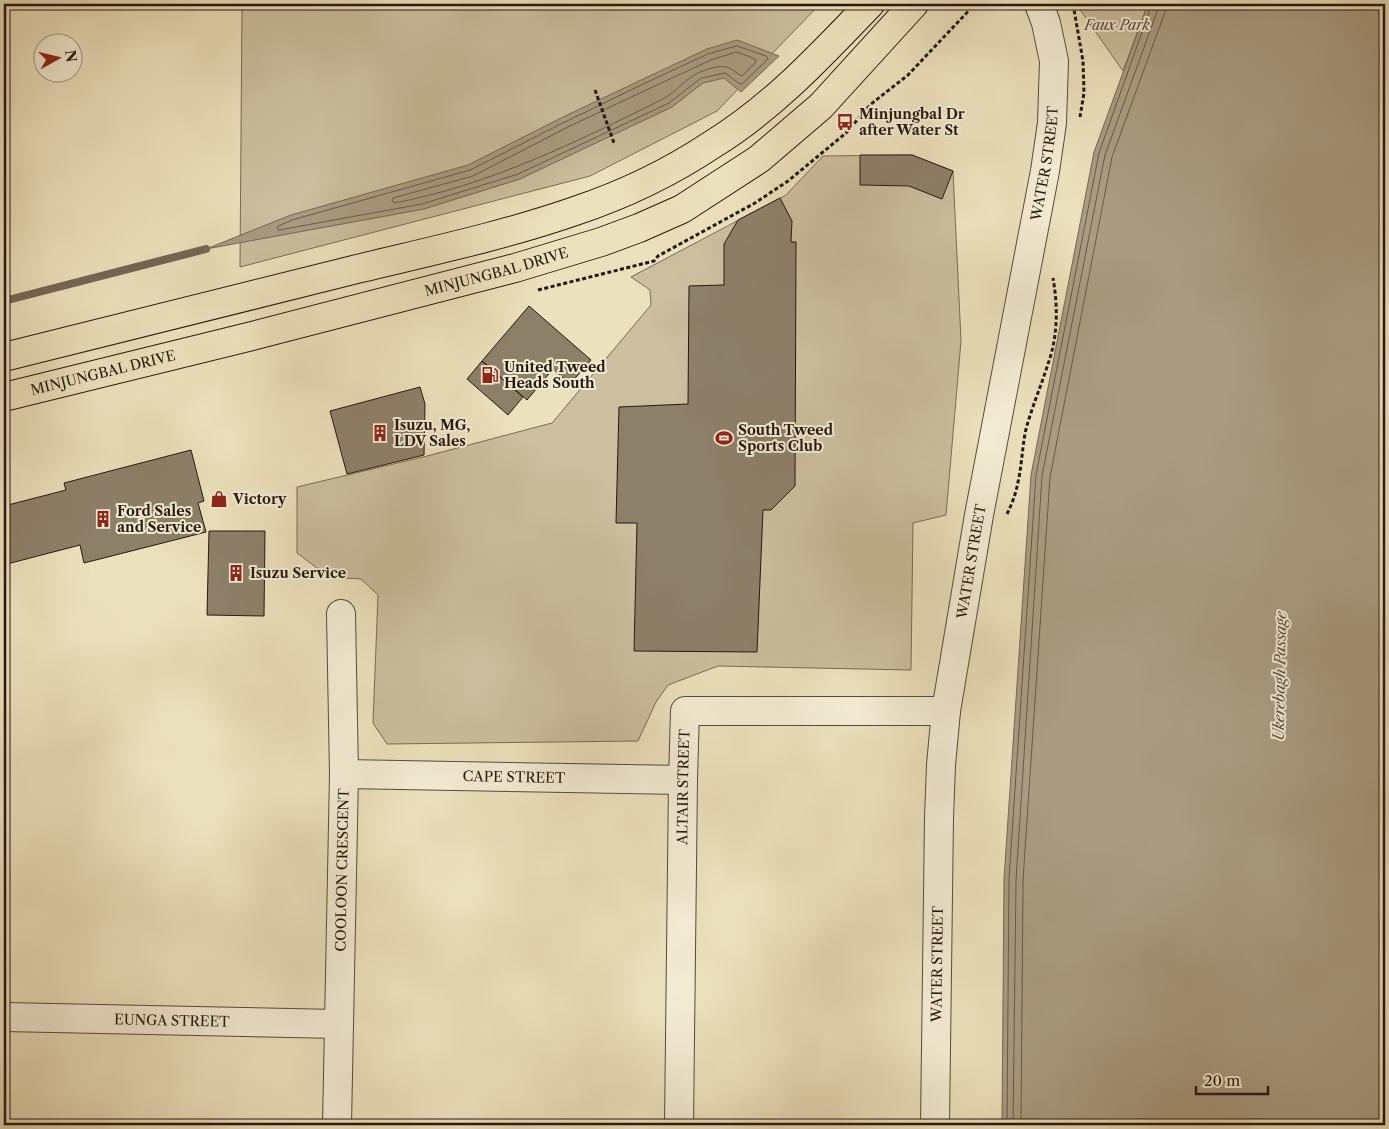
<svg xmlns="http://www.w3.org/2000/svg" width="1389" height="1129" viewBox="0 0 1389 1129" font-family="'Libre Caslon Text',serif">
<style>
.green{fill:#cbbf9f;stroke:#796b57}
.water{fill:#a99c82;stroke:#756754}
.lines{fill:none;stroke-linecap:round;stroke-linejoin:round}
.shore{stroke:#685a48;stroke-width:1}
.stream{stroke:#756754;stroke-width:8}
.building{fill:#8d8069;stroke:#27170f}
.minor-casing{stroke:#584a3a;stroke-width:30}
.major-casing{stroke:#27170f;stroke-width:30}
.path{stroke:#27170f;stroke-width:3;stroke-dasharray:4 2.5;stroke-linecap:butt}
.minor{stroke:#f3ecd4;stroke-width:28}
.major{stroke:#ece1bd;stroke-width:28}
.labels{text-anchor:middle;stroke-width:4;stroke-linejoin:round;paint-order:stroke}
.park-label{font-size:14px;font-style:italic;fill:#58493a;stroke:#f3ecd4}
.poi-label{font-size:14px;font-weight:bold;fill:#27170f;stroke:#f3ecd4;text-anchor:start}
.street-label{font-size:14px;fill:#27170f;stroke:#f3ecd4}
.water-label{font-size:15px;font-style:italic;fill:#5b4c3d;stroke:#f3ecd4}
</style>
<rect width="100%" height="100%" fill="#ece1bd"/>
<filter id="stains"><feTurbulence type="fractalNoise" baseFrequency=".004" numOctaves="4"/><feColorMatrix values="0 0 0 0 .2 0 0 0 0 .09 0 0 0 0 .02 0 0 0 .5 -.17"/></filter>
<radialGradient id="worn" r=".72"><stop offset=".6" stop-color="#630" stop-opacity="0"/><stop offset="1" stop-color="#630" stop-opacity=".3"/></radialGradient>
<path class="green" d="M242,4H820L717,111L590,176L240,267Z
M1076,4H1148L1123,71Z
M912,155L953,171L961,341L946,515L913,523L911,670L718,666L668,685L656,702L638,741L387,744L373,723L378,595L361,579L329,577L297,553V487L427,456L552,423L651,305L650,290L631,277L786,195L823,156Z"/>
<path class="water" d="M1148,4H1385V1125H1002L1004,879L1031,475L1094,152Z
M737,40L779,56L741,92L724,78L703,83L672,107L520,179L424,209L206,249L291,215L468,165L563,117L639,81L707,49Z"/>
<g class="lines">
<path class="shore" d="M737,46L766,56L768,58L767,60L742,84H740L725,73L701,78L669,103L518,174L422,204L279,230L277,229L278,226L292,220L470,170L565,122L641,85L708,54Z
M737,52L755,59L756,61L755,63L742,76C737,74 734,70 729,68C722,64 707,69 700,72C686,78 676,92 663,99C579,141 487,186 394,203L392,201L393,198L473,176L568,127L644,91L711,60Z
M1007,1125L1009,879L1036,475L1099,153L1152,4
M1013,1125L1016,880L1042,476L1105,155L1158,9L1159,4
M1021,1125L1023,880L1050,477L1112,157L1165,12L1166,4"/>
<path class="stream" d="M4,301L206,249"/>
</g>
<path class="building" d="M860,155H912L953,171L942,199L909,186L860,185Z
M780,198L792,221L791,242H796L795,486L771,510H763L757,652L634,651L637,523H616L619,407L688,404L689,286L724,285V244L738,220Z
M529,306L591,360L570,384L553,369L527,400L482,361Z
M482,361L523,397L508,415L467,379Z
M420,387L425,404L424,455L347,474L330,411Z
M191,450L204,501L198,503L206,532L84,563L80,545L7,564L4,552V506L66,490L64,483Z
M209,531H265L264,616L207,615Z"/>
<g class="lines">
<g class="minor-casing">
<g id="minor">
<path id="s1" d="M344,774L683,780"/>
<path id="s2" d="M4,1017L338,1024"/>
<path id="s3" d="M337,1125L344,774L341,614"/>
<path id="s4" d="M679,1125L683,780L685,711H946"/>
<path id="s5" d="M935,1125L939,818L941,765L946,711L979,515L1045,171L1052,123L1054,61L1046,23L1039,4"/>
</g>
</g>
<g class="major-casing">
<g id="major">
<path d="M4,357C120,328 236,299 353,270C427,252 503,236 575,211C623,195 671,172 713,144C773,107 821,55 870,4"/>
<path id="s6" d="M4,397L256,335L515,268L601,242L639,228L682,209L759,159L821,106L914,4"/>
</g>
</g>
<path class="path" d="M1073,4L1083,61L1084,93L1080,117
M595,90L614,143
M538,290L654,261L658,256L755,203L788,181L846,133L871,104L908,75L975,4
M1007,514C1012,504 1016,493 1018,482C1022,465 1022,447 1026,429C1032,407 1041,386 1048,364C1058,336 1058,307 1053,278"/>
<use href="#minor" class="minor"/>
<use href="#major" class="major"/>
</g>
<defs>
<g id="bus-bare" transform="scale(1.35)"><path d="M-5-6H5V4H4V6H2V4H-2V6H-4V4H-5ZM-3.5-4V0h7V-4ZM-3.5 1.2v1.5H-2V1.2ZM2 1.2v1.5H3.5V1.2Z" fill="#8f2418" stroke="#f3ecd4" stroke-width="2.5" paint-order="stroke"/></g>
<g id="fuel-bare" transform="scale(1.35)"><path d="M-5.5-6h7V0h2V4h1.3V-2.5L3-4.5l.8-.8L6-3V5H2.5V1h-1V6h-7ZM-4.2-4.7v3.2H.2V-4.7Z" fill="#8f2418" stroke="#f3ecd4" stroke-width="2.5" paint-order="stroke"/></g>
<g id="building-bare" transform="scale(1.35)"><path d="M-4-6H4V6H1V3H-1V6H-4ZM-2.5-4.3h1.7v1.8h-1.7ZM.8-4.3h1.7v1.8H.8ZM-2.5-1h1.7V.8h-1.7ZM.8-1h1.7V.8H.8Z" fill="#8f2418" stroke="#f3ecd4" stroke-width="2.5" paint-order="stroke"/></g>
<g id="stadium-bare" transform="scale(1.35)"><path d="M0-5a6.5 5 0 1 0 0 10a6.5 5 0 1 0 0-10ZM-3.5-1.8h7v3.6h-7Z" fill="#8f2418" stroke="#f3ecd4" stroke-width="2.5" paint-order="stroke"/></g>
<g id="shop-bare" transform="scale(1.35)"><path d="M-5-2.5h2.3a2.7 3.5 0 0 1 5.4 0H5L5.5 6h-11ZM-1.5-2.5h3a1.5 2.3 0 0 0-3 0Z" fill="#8f2418" stroke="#f3ecd4" stroke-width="2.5" paint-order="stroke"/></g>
</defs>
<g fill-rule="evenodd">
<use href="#bus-bare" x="845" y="122"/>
<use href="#fuel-bare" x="490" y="375"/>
<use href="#building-bare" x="380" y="433"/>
<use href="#stadium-bare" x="724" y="438"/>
<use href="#shop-bare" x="219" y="499"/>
<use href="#building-bare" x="103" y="519"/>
<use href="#building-bare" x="236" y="573"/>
</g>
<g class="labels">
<g class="park-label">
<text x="1117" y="30">Faux Park</text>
</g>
<g class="poi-label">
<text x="859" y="119">Minjungbal Dr<tspan x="859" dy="16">after Water St</tspan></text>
<text x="504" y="372">United Tweed<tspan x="504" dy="16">Heads South</tspan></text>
<text x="394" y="430">Isuzu, MG,<tspan x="394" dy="16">LDV Sales</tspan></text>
<text x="738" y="435">South Tweed<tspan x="738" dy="16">Sports Club</tspan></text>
<text x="233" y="504">Victory</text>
<text x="117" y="516">Ford Sales<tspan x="117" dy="16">and Service</tspan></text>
<text x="250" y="578">Isuzu Service</text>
</g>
<g class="street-label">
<text dy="5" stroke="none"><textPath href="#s5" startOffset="971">WATER STREET</textPath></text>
<text dy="5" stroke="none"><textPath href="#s6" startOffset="508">MINJUNGBAL DRIVE</textPath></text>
<text dy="5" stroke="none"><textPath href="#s6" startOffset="102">MINJUNGBAL DRIVE</textPath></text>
<text dy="5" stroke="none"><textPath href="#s5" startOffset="566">WATER STREET</textPath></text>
<text dy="5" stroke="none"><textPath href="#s1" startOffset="170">CAPE STREET</textPath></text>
<text dy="5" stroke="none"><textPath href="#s4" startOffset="338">ALTAIR STREET</textPath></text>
<text dy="5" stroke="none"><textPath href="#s3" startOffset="255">COOLOON CRESCENT</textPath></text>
<text dy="5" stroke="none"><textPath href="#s5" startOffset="161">WATER STREET</textPath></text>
<text dy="5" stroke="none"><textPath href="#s2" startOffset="168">EUNGA STREET</textPath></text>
</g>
<g class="water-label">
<text transform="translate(1280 676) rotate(-89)" y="5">Ukerebagh Passage</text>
</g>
</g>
<rect width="1389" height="1129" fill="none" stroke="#ece1bd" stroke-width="20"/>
<rect x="5" y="5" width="1379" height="1119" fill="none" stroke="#27170f" stroke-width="2.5"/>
<rect x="10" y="10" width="1369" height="1109" fill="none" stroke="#27170f"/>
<g transform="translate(58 58) rotate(82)"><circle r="24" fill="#f3ecd4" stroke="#a19785"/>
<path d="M0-4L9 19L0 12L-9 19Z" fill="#8f2418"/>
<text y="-8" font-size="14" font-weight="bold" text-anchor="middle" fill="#27170f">N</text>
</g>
<path d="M1196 1086v8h72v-8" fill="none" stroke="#27170f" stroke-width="2.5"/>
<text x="1204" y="1086" font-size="15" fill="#27170f" stroke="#f3ecd4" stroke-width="4" paint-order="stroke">20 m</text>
<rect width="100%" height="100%" filter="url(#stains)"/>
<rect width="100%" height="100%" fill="url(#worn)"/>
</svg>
